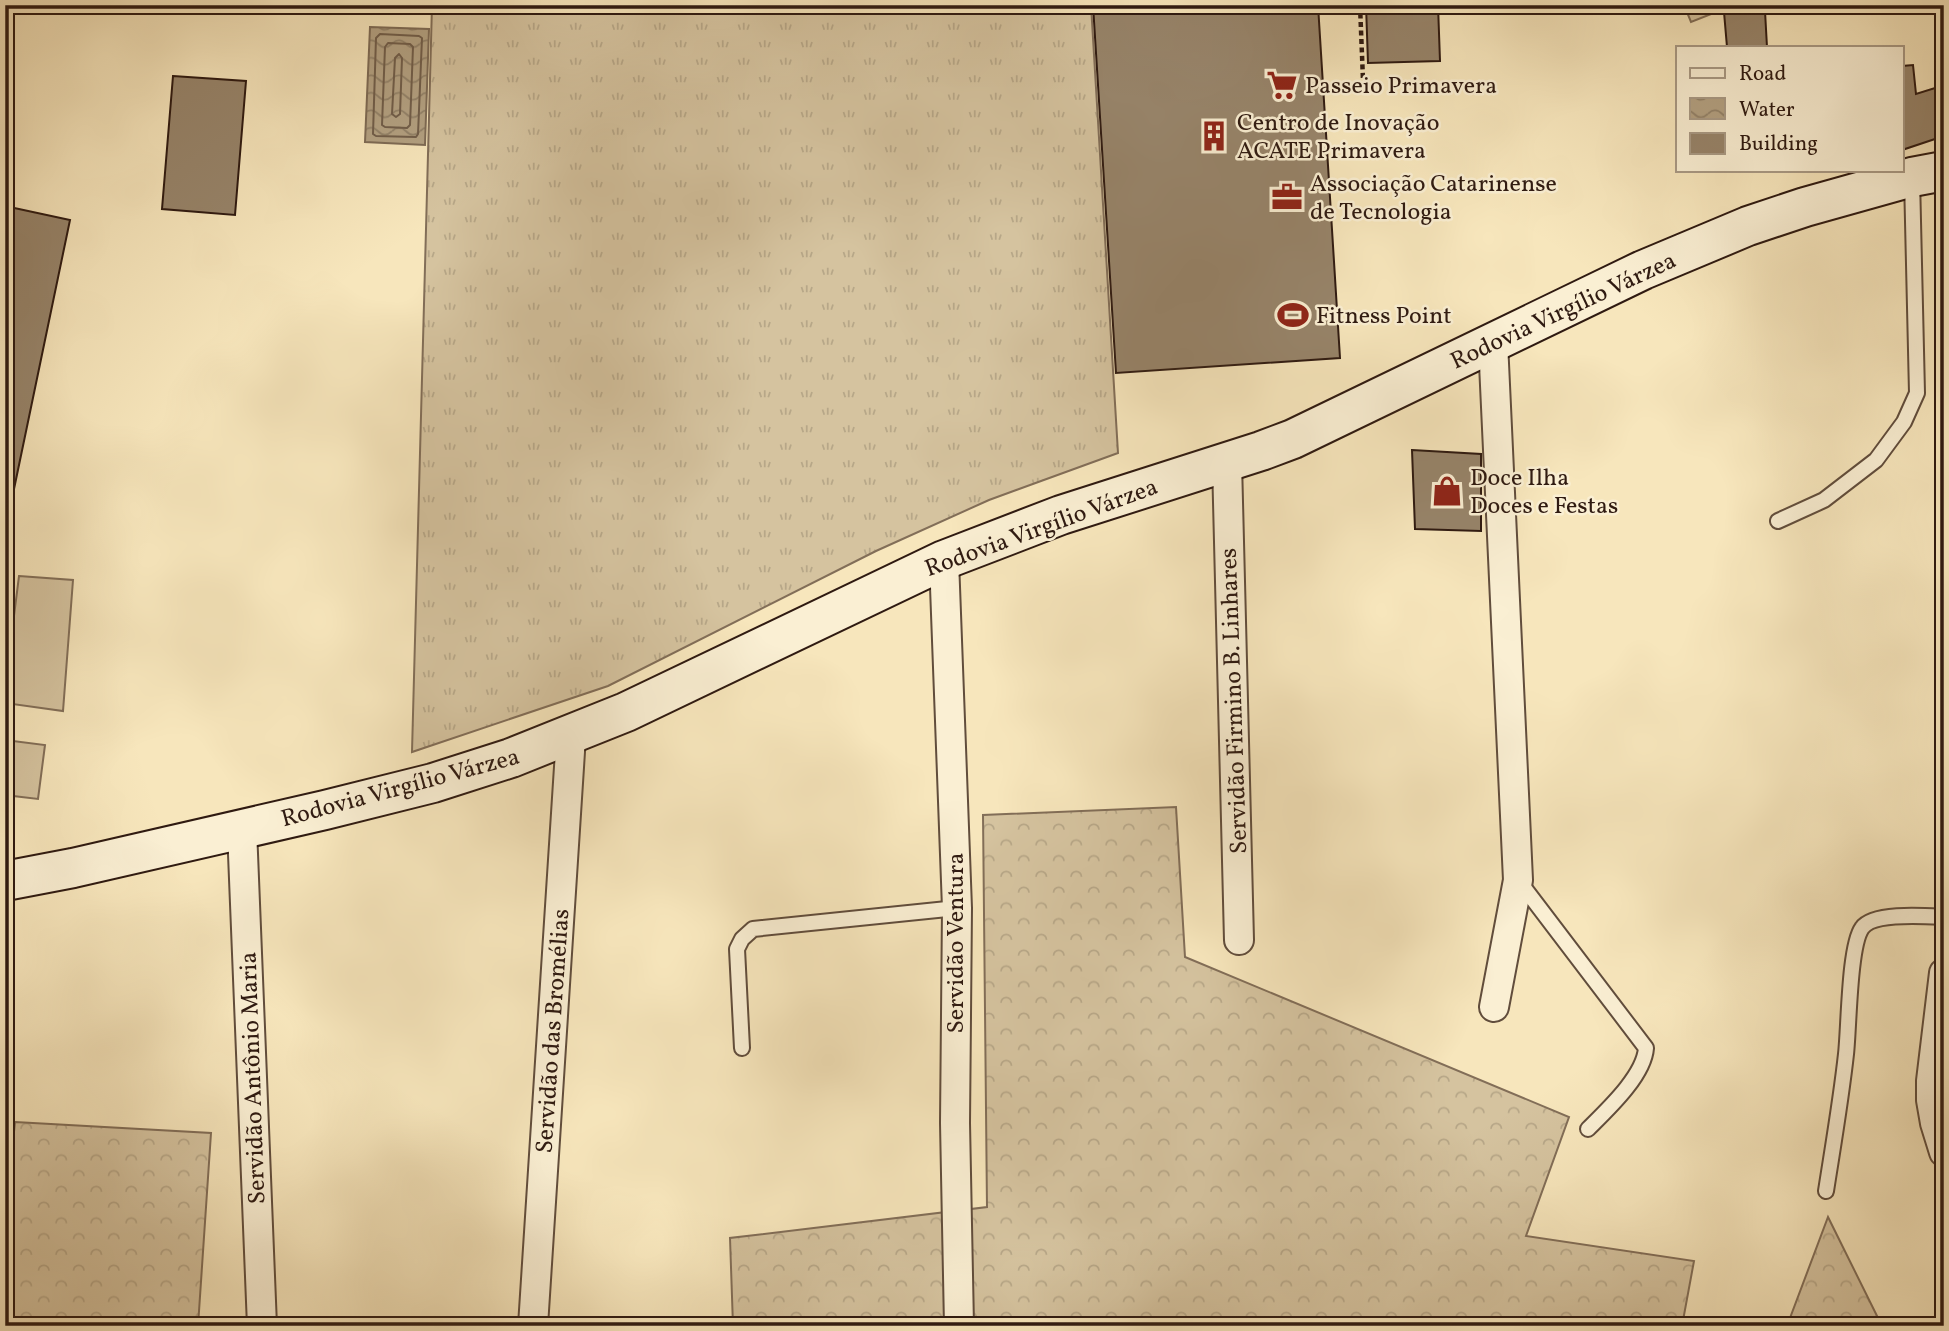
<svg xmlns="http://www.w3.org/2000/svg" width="1949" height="1331" viewBox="0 0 1949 1331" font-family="Vollkorn,serif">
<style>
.grass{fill:url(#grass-tufts);stroke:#826e58;stroke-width:2}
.forest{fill:url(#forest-crowns);stroke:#826e58;stroke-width:2}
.pitch{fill:#d5c39f;stroke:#826e58;stroke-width:2}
.water{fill:url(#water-waves);stroke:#7e6b55;stroke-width:2}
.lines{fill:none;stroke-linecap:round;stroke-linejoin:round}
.shore{stroke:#715e4a;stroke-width:2}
.building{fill:#97846a;stroke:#2f1a11;stroke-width:2}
.lane-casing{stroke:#614d3c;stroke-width:18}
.street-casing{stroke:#614d3c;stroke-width:32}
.secondary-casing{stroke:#2f1a11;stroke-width:42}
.path{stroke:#2f1a11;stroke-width:4.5;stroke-dasharray:5 3.5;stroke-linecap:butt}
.lane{stroke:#faefd3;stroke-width:14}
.street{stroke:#faefd3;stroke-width:28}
.secondary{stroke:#faefd3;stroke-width:38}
.labels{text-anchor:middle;stroke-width:5;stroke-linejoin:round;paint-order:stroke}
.poi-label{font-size:24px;fill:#2f1a11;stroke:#faefd3;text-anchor:start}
.street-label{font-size:24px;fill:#2f1a11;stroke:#faefd3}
</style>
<defs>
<pattern id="grass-tufts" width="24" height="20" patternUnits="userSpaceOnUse" patternTransform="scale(1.75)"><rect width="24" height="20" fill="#d5c39f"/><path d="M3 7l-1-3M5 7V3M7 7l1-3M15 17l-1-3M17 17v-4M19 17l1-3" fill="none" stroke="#b7a788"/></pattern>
<pattern id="forest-crowns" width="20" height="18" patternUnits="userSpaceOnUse" patternTransform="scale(1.75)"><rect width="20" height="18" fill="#d5c39f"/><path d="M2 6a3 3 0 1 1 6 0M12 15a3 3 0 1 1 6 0" fill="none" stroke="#b7a788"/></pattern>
<pattern id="water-waves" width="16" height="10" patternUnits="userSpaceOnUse" patternTransform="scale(1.75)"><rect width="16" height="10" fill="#b3a182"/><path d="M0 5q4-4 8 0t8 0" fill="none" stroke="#928269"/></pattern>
</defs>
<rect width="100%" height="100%" fill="#f7e6bc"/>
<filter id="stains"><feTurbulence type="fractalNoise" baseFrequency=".00286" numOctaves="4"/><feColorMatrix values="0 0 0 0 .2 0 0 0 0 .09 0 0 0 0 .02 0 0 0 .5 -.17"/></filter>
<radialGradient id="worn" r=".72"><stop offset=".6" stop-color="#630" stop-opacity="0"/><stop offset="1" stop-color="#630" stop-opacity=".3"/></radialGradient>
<path class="grass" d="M432,5H1091L1118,453L989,500L876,551L608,686L412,752Z"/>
<path class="forest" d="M1176,807L1185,957L1569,1117L1526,1236L1694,1261L1682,1326H733L730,1238L987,1207L983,815Z
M15,1122L211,1133L198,1326H5V1221Z
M1828,1217L1882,1326H1787Z"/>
<path class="pitch" d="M1684,5H1734L1691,22Z
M19,576L73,580L63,711L5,703V687Z
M5,740L45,745L38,799L5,795Z"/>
<path class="water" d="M370,27L429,29L425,145L365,142Z"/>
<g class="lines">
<path class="shore" d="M380,34L419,36L422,38L418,134L416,137L376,136L373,134L376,38Z
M388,43L410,44L413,47L410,125L407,128L385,127L382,125L385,47Z
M399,54L402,58L400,114L396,117L392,114L395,58Z"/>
</g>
<path class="building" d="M1093,5H1318L1340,358L1116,373Z
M1366,5H1438L1440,61L1368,63Z
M1765,11L1767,47H1727L1724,12Z
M1913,65L1916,94L1935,88L1944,125V136L1902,150V66Z
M173,76L246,81L235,215L162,209Z
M5,206L70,220L14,489L5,487Z
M1412,450L1481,454V531L1415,529Z"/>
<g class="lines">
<g class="lane-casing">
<path id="lane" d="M1778,521L1824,500L1876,460L1904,422L1917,393L1912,178
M1519,881L1646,1048C1644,1076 1607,1110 1588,1129
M742,1048L737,949L742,939L753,929L957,908
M1826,1191C1833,1146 1841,1100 1846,1054C1849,1028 1849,946 1862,928C1873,912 1925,916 1944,917"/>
</g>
<g class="street-casing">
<path id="street" d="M1493,342L1518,880L1494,1007
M1227,462L1239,940
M944,560L957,908L955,1123L959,1326
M242,829L262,1326
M1944,973L1931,1081V1100L1935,1123L1944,1152
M533,1326L571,736"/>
</g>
<g class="secondary-casing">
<path id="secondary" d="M5,881L73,868L325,810L433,783L511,758L626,712L944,560L1061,515L1261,451L1293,439L1643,270L1748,226L1805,207L1912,177L1944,171"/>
</g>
<path class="path" d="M1360,5L1363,80"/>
<use href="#lane" class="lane"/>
<use href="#street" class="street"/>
<use href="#secondary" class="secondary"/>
</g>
<defs>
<g id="supermarket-bare" transform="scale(2.415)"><path d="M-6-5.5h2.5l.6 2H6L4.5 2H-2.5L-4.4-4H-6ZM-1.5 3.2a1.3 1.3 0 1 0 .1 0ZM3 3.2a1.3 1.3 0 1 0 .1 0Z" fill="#8f2418" stroke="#faefd3" stroke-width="2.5" paint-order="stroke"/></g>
<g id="building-bare" transform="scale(2.415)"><path d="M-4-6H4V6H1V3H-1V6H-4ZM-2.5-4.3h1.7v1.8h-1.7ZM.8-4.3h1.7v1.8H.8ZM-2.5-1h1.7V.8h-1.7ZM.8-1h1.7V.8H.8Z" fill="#8f2418" stroke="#faefd3" stroke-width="2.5" paint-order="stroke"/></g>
<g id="office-bare" transform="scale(2.415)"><path d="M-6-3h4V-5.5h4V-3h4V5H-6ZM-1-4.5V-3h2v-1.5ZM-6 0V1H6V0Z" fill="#8f2418" stroke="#faefd3" stroke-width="2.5" paint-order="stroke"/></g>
<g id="stadium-bare" transform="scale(2.415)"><path d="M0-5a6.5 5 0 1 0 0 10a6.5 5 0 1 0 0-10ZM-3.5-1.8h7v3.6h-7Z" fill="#8f2418" stroke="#faefd3" stroke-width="2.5" paint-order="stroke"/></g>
<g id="shop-bare" transform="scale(2.415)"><path d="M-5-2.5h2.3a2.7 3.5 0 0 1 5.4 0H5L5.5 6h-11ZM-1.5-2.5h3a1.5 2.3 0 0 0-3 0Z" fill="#8f2418" stroke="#faefd3" stroke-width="2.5" paint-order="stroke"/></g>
</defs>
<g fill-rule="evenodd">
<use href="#supermarket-bare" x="1282" y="85"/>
<use href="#building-bare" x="1214" y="136"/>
<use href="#office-bare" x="1287" y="197"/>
<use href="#stadium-bare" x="1293" y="315"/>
<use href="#shop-bare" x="1447" y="491"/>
</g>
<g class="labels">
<g class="poi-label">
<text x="1305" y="93">Passeio Primavera</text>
<text x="1237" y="130">Centro de Inovação<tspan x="1237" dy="28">ACATE Primavera</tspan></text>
<text x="1310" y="191">Associação Catarinense<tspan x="1310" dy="28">de Tecnologia</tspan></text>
<text x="1316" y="323">Fitness Point</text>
<text x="1470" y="485">Doce Ilha<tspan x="1470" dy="28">Doces e Festas</tspan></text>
</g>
<g class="street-label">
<text transform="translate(1563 310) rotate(-25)" y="8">Rodovia Virgílio Várzea</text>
<text transform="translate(1041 527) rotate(-20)" y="8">Rodovia Virgílio Várzea</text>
<text transform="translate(1233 701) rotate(-92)" y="8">Servidão Firmino B. Linhares</text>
<text transform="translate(400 787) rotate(-15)" y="8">Rodovia Virgílio Várzea</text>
<text transform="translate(955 943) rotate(-90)" y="8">Servidão Ventura</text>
<text transform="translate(552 1031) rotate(-86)" y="8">Servidão das Bromélias</text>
<text transform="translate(252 1078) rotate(-92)" y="8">Servidão Antônio Maria</text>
</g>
</g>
<rect width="1949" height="1331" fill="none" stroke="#f7e6bc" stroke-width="28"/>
<rect x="7" y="7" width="1935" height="1317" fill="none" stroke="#2f1a11" stroke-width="3.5"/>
<rect x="14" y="14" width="1921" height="1303" fill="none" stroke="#2f1a11" stroke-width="2"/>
<rect x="1676" y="46" width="228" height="126" fill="#faefd3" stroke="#a99a85" stroke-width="2"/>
<rect x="1690" y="68" width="35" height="10" fill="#faefd3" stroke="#a99a85" stroke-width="2"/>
<text x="1739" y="80" font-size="21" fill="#2f1a11">Road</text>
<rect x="1690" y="98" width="35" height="21" fill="url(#water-waves)" stroke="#a99a85" stroke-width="2"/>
<text x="1739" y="116" font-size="21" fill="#2f1a11">Water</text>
<rect x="1690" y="133" width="35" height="21" fill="#97846a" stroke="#a99a85" stroke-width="2"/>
<text x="1739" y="150" font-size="21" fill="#2f1a11">Building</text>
<rect width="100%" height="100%" filter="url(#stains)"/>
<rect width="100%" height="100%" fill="url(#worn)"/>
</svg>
